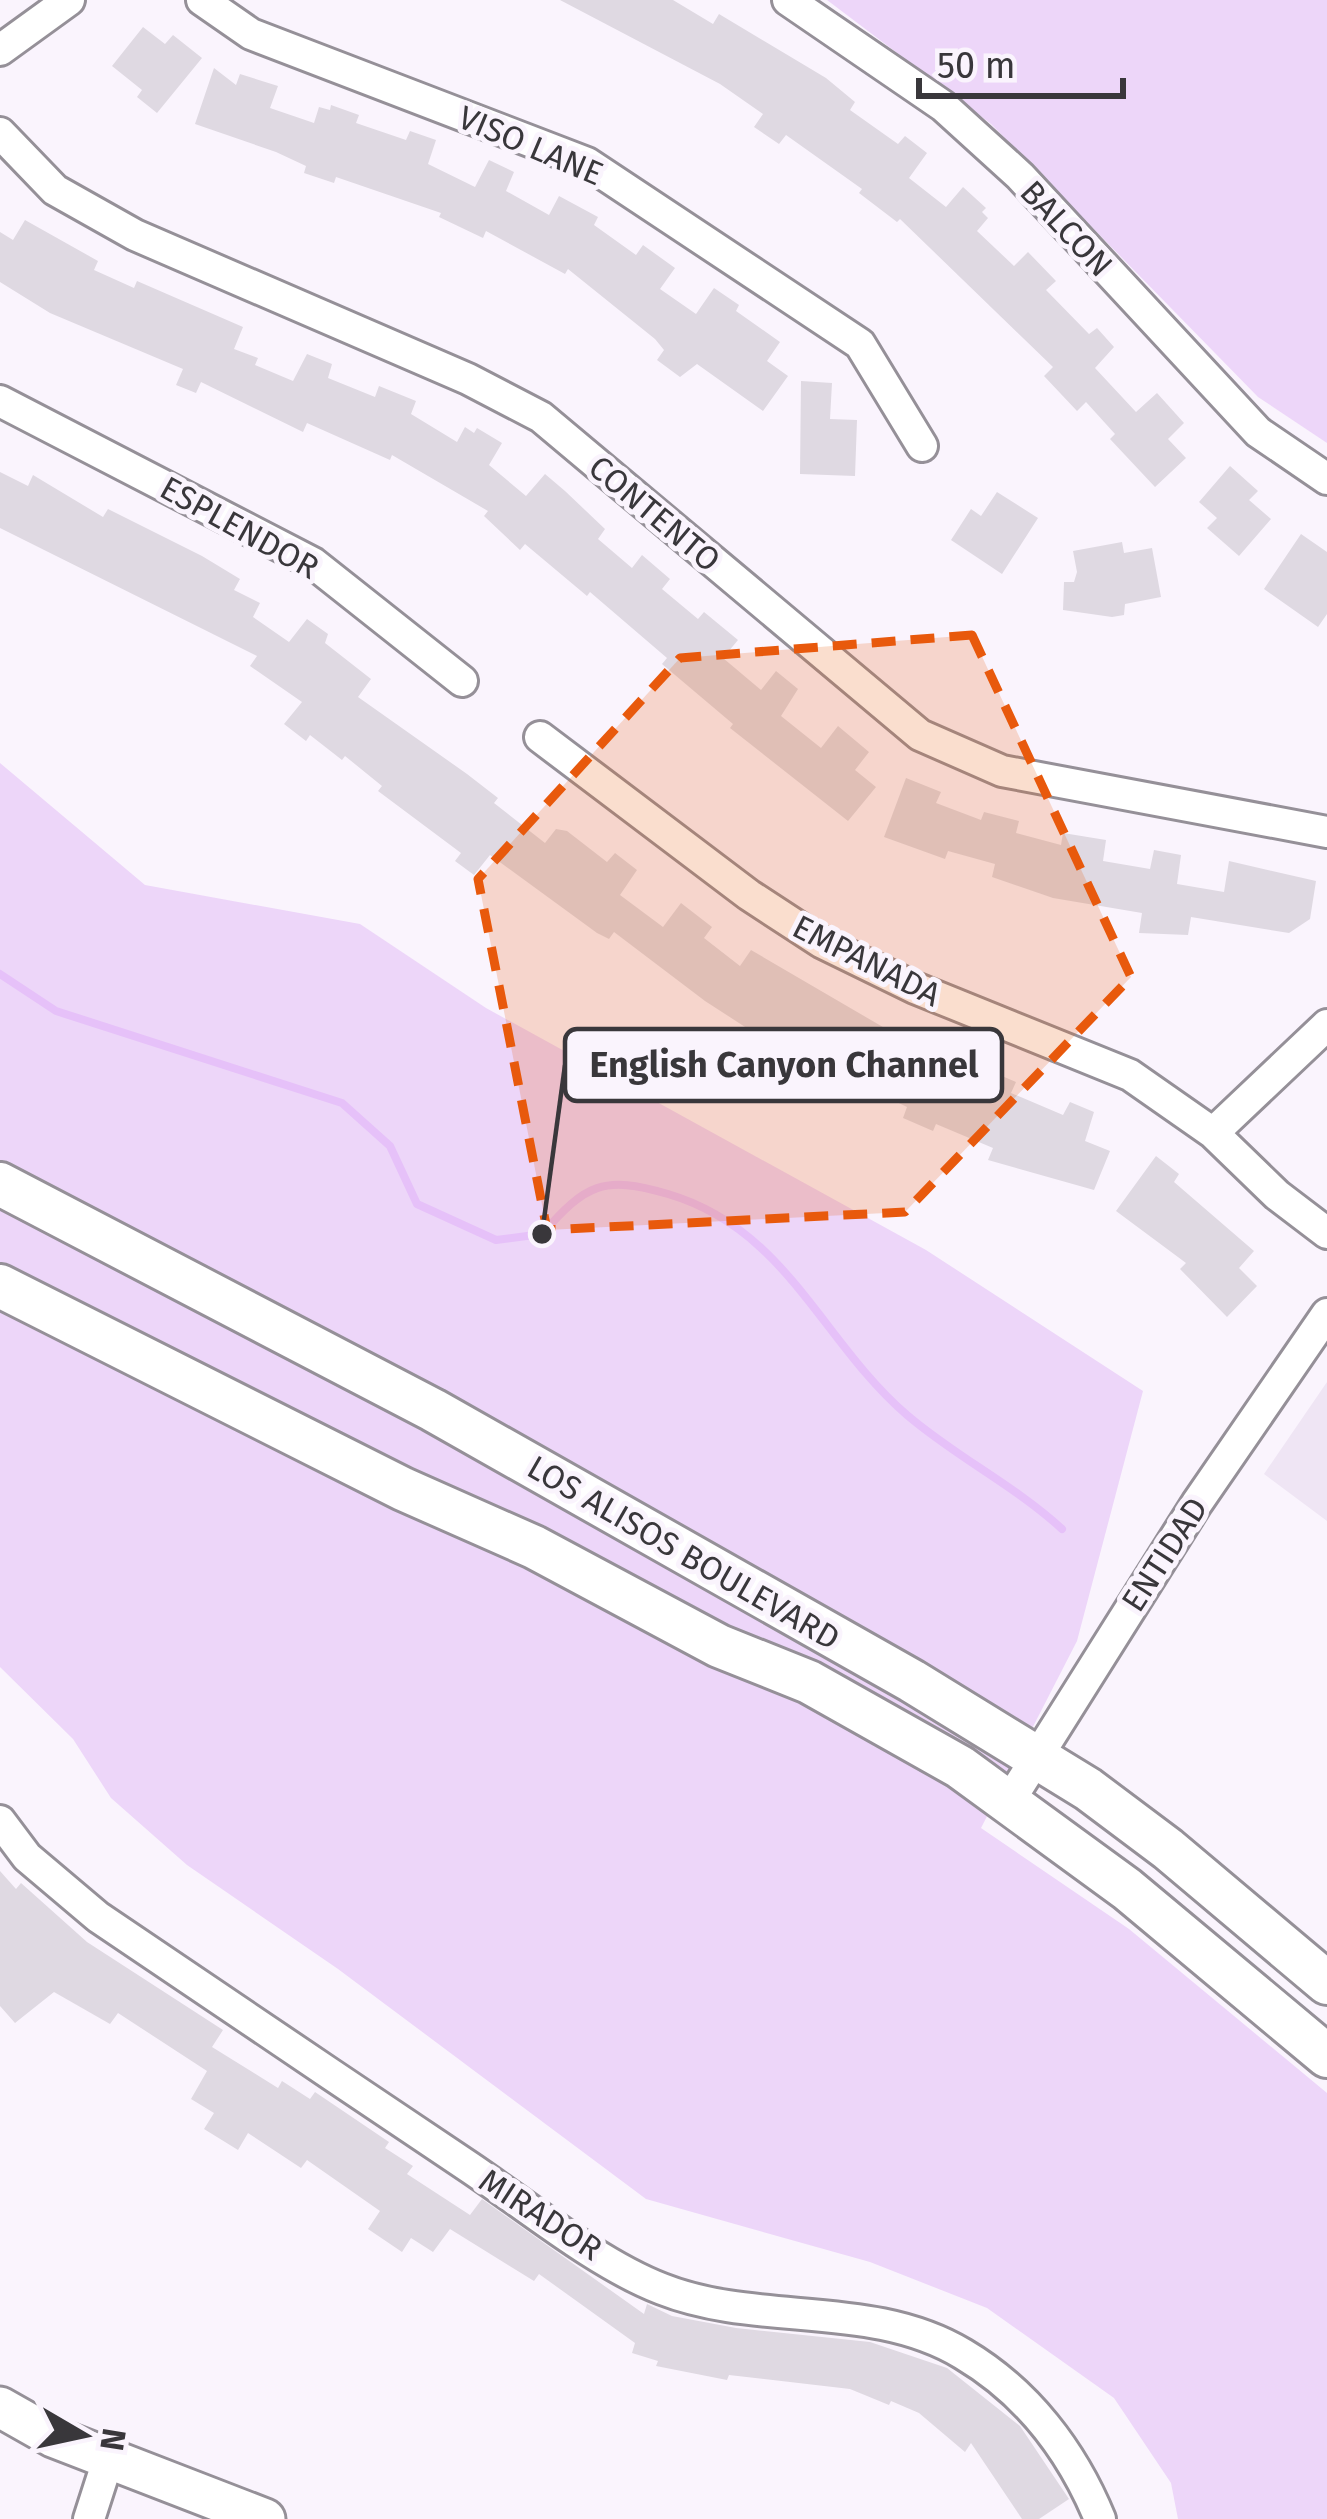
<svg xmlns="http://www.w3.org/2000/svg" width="1327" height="2519" viewBox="0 0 1327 2519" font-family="'Fira Sans',sans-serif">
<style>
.built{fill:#efe5f4}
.green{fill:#edd6f9}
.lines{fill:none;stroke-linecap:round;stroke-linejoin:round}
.stream{stroke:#e6c1f9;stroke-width:8}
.building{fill:#dfd9e2}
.minor-casing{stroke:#959098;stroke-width:36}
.tertiary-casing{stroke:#959098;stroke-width:45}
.secondary-casing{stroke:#959098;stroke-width:48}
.minor{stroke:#fff;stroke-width:30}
.tertiary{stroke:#fff;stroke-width:39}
.secondary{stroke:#fff;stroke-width:42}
.marked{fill:#e8590c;fill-opacity:0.2;stroke:#e8590c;stroke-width:9;stroke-dasharray:24 15;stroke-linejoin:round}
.labels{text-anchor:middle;stroke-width:10;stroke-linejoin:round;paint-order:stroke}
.street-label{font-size:33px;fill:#39373b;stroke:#faf4fd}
.leader{fill:none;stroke:#39373b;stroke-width:4.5}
.callout-dot{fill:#39373b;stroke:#faf4fd;stroke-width:4.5}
.callout{fill:#faf4fd;stroke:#39373b;stroke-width:4.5}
.callout-label{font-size:36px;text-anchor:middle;font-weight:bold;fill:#39373b}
</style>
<rect width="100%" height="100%" fill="#faf4fd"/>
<path class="built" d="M1327,1382V1521L1264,1474Z"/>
<path class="green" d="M827,0H1327V443L1258,397L991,124Z
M0,763L145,885L360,924L486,1008L926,1250L1143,1391L1077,1641L981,1828L1129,1929L1327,2093V2519H1178L1171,2483L1114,2398L987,2308L870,2262L646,2199L338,1969L187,1865L111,1798L73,1739L0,1667Z"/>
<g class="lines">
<path class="stream" d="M0,974L56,1011L342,1103L390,1146L417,1204L496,1240L542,1234C586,1184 603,1175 668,1194C787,1229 821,1341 907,1415C956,1457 1014,1485 1062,1529"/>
</g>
<path class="building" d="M560,0H673L713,24L719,14L826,78L855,102L850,110L898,144L905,136L927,153L909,178L946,207L963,187L986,208L982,212L988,218L977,231L1014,266L1028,252L1056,281L1046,290L1089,334L1097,328L1114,347L1095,368L1136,412L1157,393L1184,423L1168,439L1186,458L1155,487L1110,439L1115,434L1086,402L1077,411L1044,376L1053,367L900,219L897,222L859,193L862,189L786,135L779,144L754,127L763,114L720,84Z
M143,27L165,44L173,35L202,58L157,113L137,97L142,90L112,66Z
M214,68L236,85L240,74L278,86L270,108L314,123L319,107L330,110L331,105L359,115L356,123L406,140L410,131L436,140L428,164L475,187L489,160L514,172L506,191L549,215L559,196L598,217L594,225L636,255L643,245L675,268L660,289L696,314L714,288L739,305L736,311L780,342L767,361L788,376L763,411L697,364L680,377L657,360L664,350L655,339L568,269L565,274L486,231L483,238L439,217L441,213L336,177L334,183L304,173L306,166L276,152L195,124Z
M25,220L98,261L94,270L134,288L137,281L243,327L234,349L258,358L255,365L293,381L307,354L332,364L328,378L375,397L379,386L416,401L411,414L457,442L465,427L474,433L477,428L502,443L489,465L526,496L545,474L565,491L605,529L598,539L632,568L642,555L670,579L662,589L698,619L704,612L738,640L723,658L761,690L776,671L798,689L781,716L821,748L838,726L869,752L855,770L876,787L848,821L730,728L733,724L662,664L667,658L590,592L587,596L525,544L520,550L484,516L488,511L392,455L390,460L307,423L303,432L201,382L196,393L176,385L183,369L50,313L0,282V232L13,240Z
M801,381L832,383L830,419L857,420L855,476L800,474Z
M1230,466L1258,491L1249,500L1271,519L1239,556L1207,528L1217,518L1199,502Z
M0,472L28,486L33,475L103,517L108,509L202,556L240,579L234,590L260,603L253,617L289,642L307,619L328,634L325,643L371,679L358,697L467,774L498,798L494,803L545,843L556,829L567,831L607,862L615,853L637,870L620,895L663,927L681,903L712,927L704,938L740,966L751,950L900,1037L901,1033L942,1050L932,1071L972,1088L981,1067L1016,1082L1011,1093L1063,1115L1070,1102L1094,1112L1085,1141L1110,1151L1094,1190L988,1160L993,1148L936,1124L933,1131L903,1118L907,1107L819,1064L792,1075L790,1056L705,1001L614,932L609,939L597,933L490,855L474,875L455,861L461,853L378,791L382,786L345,756L342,760L310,735L306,741L284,724L302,702L250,666L257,656L0,528Z
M997,492L1038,518L1002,574L951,540L971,509L981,516Z
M1301,534L1327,552V614L1318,627L1264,589Z
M1122,542L1124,553L1152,548L1161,597L1125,604L1124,615L1112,617L1063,610L1064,582H1074L1077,572L1073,551Z
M906,778L941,792L936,803L981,820L984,812L1019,821L1016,833L1061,845L1063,833L1106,840L1103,861L1150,869L1154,850L1181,855L1177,884L1224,892L1229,861L1316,881L1310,919L1289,933L1191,917L1188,935L1139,933L1142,913L1053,898L992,877L995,864L948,851L945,859L884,837Z
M1156,1156L1179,1174L1174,1182L1254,1251L1239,1268L1257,1286L1227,1317L1180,1269L1186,1263L1116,1211Z
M0,1871L16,1889L21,1883L87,1942L223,2030L212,2047L278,2088L282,2081L310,2099L315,2092L389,2142L385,2148L413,2166L407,2174L470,2215L482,2199L644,2314L647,2304L672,2316L736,2328L870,2342L947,2368L1020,2426L1069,2499L1039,2519H1022L971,2443L965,2452L919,2413L891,2401L889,2405L850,2389L729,2375L727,2380L656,2366L658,2361L632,2353L635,2343L539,2274L534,2281L450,2229L433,2252L411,2238L402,2252L368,2229L380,2211L307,2160L301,2168L248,2133L238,2150L204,2129L214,2113L191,2099L207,2071L118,2013L110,2024L54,1992L15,2023L0,2006Z"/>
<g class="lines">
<g class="minor-casing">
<path id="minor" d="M202,0L251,34L587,163L860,344L922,446
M788,0L943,106L1020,176L1258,432L1327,479
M0,50L69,0
M0,133L55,190L135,235L468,379L541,417L920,735L1002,771L1327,832
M0,401L313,563L462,681
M540,737L749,895L821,942L915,988L1130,1075L1213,1133L1277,1195L1327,1233
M1213,1133L1327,1025
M1010,1800L1197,1503L1327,1314
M0,1821L27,1857L98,1917C222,2001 345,2084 469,2167C527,2206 597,2264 662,2289C758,2327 872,2299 963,2354C1027,2392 1072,2451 1100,2519
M89,2519L108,2460"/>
</g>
<g class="tertiary-casing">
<path id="tertiary" d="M0,2407L53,2437L265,2519"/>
</g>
<g class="secondary-casing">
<path id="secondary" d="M0,1184L433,1410L912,1681L1088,1789L1168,1849L1327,1983
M0,1286L403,1489L534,1547L719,1646L809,1682L960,1767L1127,1889L1327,2056"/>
</g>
<use href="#minor" class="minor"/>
<use href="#tertiary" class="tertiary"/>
<use href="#secondary" class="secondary"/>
</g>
<path class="marked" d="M972,635L1131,977L905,1212L547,1230L478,879L680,658Z"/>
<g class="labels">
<g class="street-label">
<text transform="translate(531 145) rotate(23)" y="12">VISO LANE</text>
<text transform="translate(1067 228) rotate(47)" y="12">BALCON</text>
<text transform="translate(655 513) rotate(40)" y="12">CONTENTO</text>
<text transform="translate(240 527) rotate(29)" y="12">ESPLENDOR</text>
<text transform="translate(867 960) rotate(27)" y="12">EMPANADA</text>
<text transform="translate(684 1552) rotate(30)" y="12">LOS ALISOS BOULEVARD</text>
<text transform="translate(1164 1554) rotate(-57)" y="12">ENTIDAD</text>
<text transform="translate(541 2214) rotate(33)" y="12">MIRADOR</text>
</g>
</g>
<path class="leader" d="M542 1234L565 1065"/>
<circle class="callout-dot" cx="542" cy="1234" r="12"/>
<rect class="callout" x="565" y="1029" width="437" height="72" rx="12"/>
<g class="callout-label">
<text x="784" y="1077">English Canyon Channel</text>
</g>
<g transform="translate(84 2435) rotate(99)" stroke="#faf4fd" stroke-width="9" paint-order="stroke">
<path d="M0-9L21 45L0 30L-21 45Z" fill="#39373b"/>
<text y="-18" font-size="33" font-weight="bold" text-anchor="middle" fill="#39373b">N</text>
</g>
<path d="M919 78v18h204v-18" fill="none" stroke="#39373b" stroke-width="6"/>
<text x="937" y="78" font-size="36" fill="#39373b" stroke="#faf4fd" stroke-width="9" paint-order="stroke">50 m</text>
</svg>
